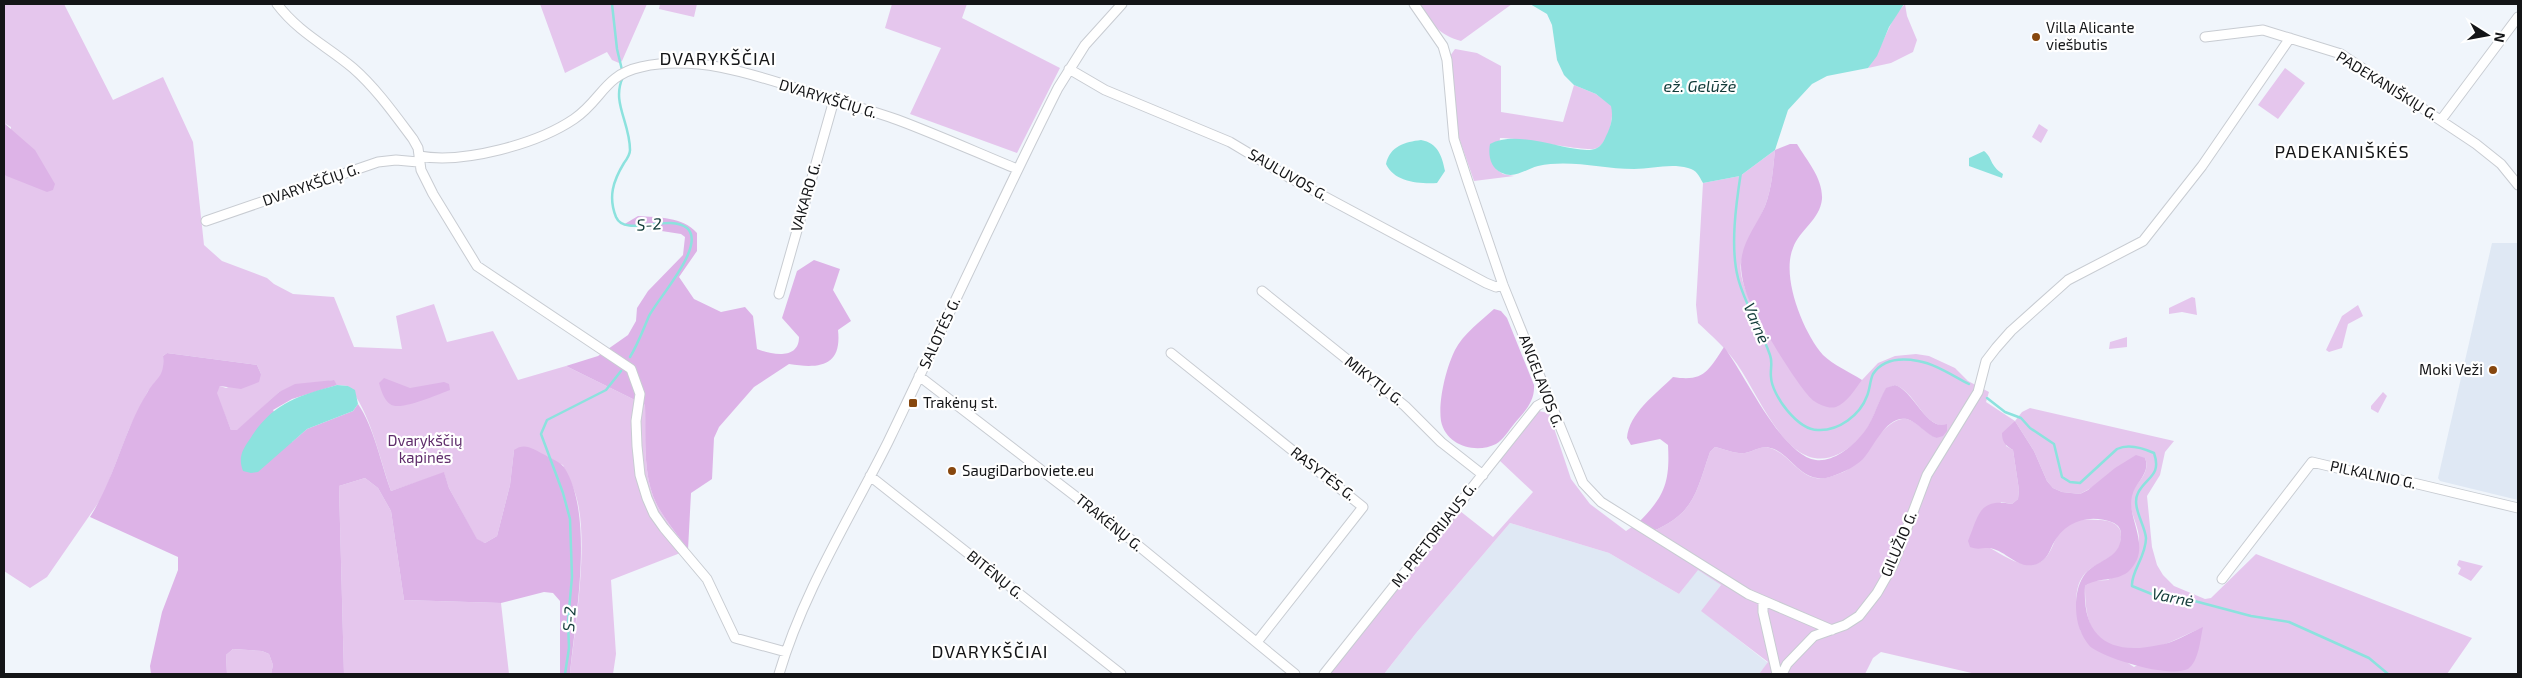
<svg xmlns="http://www.w3.org/2000/svg" width="2522" height="678" viewBox="0 0 2522 678" font-family="'Exo 2',sans-serif">
<style>
.built{fill:#dfe8f4}
.green{fill:#e5c6ed;fill-rule:evenodd}
.forest{fill:#ddb3e7}
.water{fill:#8ce2de}
.lines{fill:none;stroke-linecap:round;stroke-linejoin:round}
.stream{stroke:#8ce2de;stroke-width:2.5}
.street-casing{stroke:#c8ccd2;stroke-width:11}
.street{stroke:#fff;stroke-width:9}
.poi-dot{fill:#87470e;stroke:#fff;stroke-width:2}
.labels{text-anchor:middle;stroke-width:4.5;stroke-linejoin:round;paint-order:stroke}
.poi-label{font-size:15px;fill:#141517;stroke:#fff;text-anchor:start}
.street-label{font-size:15px;fill:#141517;stroke:#fff}
.park-label{font-size:15px;fill:#5f2d6b;stroke:#fff}
.water-label{font-size:16px;font-style:italic;fill:#113b39;stroke:#fff}
.quarter-label{font-size:18px;letter-spacing:1px;fill:#141517;stroke:#fff}
</style>
<rect width="100%" height="100%" fill="#f0f5fb"/>
<path class="built" d="M2492,243H2518V500L2440,481L2438,478Z
M1510,523L1609,553L1679,594L1698,569L1721,585L1702,611L1768,663L1759,674H1384L1417,632Z"/>
<path class="green" d="M4,4H64L113,100L163,77L193,142L204,245L222,261L267,278L274,284L293,294L334,297L354,347L402,349L396,316L434,304L447,342L493,331L518,380L566,366L645,405C646,437 642,475 657,505C665,520 678,535 688,550L611,580L616,654L613,674H570C575,626 591,533 574,490C571,481 566,473 563,465L514,450L510,485L497,536L485,543L477,540L449,488L444,473L391,491C379,457 371,413 348,386L337,385L333,380L279,392L237,431L231,430L216,393L220,386L226,388L261,374L257,365L167,353L163,356L164,369L158,381L148,391L129,429L103,496L47,577L30,588L4,571V175L9,176L11,127L4,123Z
M540,4H647L622,61L619,63L612,60L607,52L565,73Z
M660,4H697L694,17L659,9Z
M892,4H967L962,18L1060,68L1017,153L910,114L941,48L885,28Z
M1416,4H1512L1461,41C1439,35 1430,22 1416,4Z
M1905,4L1907,16L1917,40L1913,52L1891,63L1868,68C1883,48 1888,21 1905,4Z
M1455,49L1477,53L1501,66V112L1563,122L1574,85L1596,94L1612,106C1613,118 1610,141 1597,148C1589,153 1518,137 1500,138L1496,169L1503,174L1514,176L1474,181L1458,135L1450,56Z
M2285,68L2305,83L2278,119L2258,105Z
M2039,124L2048,130L2041,143L2032,137Z
M1775,150C1773,169 1772,188 1765,206C1757,225 1746,243 1741,263C1735,293 1794,375 1813,400L1862,380L1878,363L1895,356L1916,354L1929,356L1955,368L1968,381L1989,392L1986,402L2015,421L2022,412L2030,408L2174,441L2165,452L2160,475L2147,496L2152,547L2157,565L2163,575L2174,586L2205,599L2211,598L2256,554L2472,638L2447,674H1976L1881,652L1873,658L1865,674H1759L1768,662L1701,611L1721,585L1698,570L1679,594L1609,553L1510,523L1417,632L1384,674H1330L1460,511L1493,537L1533,492L1499,460L1538,411L1549,413L1571,479L1590,504L1626,531L1639,522L1653,531C1695,513 1696,492 1710,452L1715,447C1724,449 1735,454 1745,453C1756,451 1761,444 1773,449C1792,457 1802,482 1825,478C1831,477 1842,473 1847,470C1862,459 1887,415 1907,419C1917,422 1926,433 1936,438L1942,426C1921,421 1915,392 1895,385L1886,389C1876,405 1873,425 1859,439C1797,499 1766,406 1737,364C1726,348 1712,336 1698,323L1696,305L1703,183L1740,176ZM2015,421L2034,451L2047,481L2053,488L2062,492L2080,494L2145,458C2151,473 2137,481 2132,493C2126,508 2139,524 2139,539C2139,547 2137,555 2135,563L2108,580L2092,581L2085,586C2085,602 2086,622 2096,635C2109,652 2145,651 2163,645C2176,640 2189,633 2202,628L2134,667L2081,632C2077,615 2072,591 2083,576C2094,561 2121,560 2121,537C2121,533 2121,530 2118,527C2114,521 2104,520 2098,520C2087,519 2074,519 2065,526C2052,537 2053,560 2035,564C2019,567 2003,555 1990,548L2001,502L2012,504L2018,499L2019,490L2013,450L2006,446Z
M2192,297L2195,298L2197,315L2182,312L2169,314V308Z
M2358,305L2363,316L2348,324L2342,348L2329,352L2326,350L2342,316Z
M2127,337V347L2109,349L2110,342Z
M2383,392L2387,396L2378,413L2371,409V406Z
M365,478L378,488L391,511L404,600L501,603L509,674H344L339,486Z
M2459,560L2483,566L2471,581L2458,574L2461,568L2457,565Z
M233,649L262,651L269,654L273,665L271,674H227L226,655Z"/>
<path class="forest" d="M4,123L35,150L55,184L53,190L47,192L4,175Z
M1790,144H1797C1807,161 1823,178 1822,199C1820,220 1800,229 1793,248C1781,277 1803,332 1823,355C1833,365 1850,372 1862,380C1855,389 1847,403 1836,407C1829,409 1820,405 1814,401C1800,391 1758,320 1750,302C1745,291 1741,277 1741,265C1741,243 1757,225 1765,206C1772,188 1773,169 1775,150Z
M638,216C659,218 682,216 697,233V251L679,277L694,299L721,312L745,307L753,316L757,349C772,355 799,360 799,337L782,318L797,271L814,260L840,269L833,290L851,321L838,330C842,366 820,369 789,364L754,387L719,427L714,438L712,479L691,493L688,550C678,535 665,520 657,505C642,475 646,437 645,405L566,366L598,356L628,335L636,321L637,308L648,291L683,255L685,237L681,234L623,225Z
M1494,309L1501,311L1507,318L1534,385C1535,402 1524,412 1514,424C1509,430 1503,440 1496,444C1476,454 1446,446 1441,421C1438,401 1446,368 1455,350C1463,334 1481,321 1494,309Z
M1724,347C1745,374 1781,455 1816,460C1832,462 1849,449 1859,438C1873,424 1876,405 1886,388L1895,385C1914,391 1927,432 1947,424V431L1943,436L1936,438C1926,434 1917,422 1907,419C1886,415 1874,447 1863,459C1854,468 1838,475 1826,478C1802,482 1792,457 1774,449C1761,444 1756,451 1745,453C1735,454 1724,449 1715,447L1710,452C1696,492 1695,513 1653,531L1639,522C1665,496 1670,482 1668,445L1660,439L1631,445L1627,438C1629,413 1656,394 1673,377C1704,382 1708,371 1724,347Z
M167,353L257,365L261,374L259,382L241,389L220,386L217,393L231,430H237L279,392L295,384L334,380L337,385L292,399L273,410L292,442L307,429L353,411L358,404C374,427 381,464 391,491L444,472L449,488L477,539L485,543L497,536L510,485L514,450C525,442 533,449 545,455C550,458 560,462 564,467C595,515 575,618 570,674H560V601L553,593L544,592L501,603L404,600L391,511L378,488L365,478L339,486L344,674H271L273,665L269,654L262,651L233,649L226,655L227,674H151L150,666L162,612L178,570V557L90,517C115,478 123,432 147,393C156,377 165,378 163,356Z
M384,378L410,388L444,382L449,384L450,390C438,394 400,412 390,404C384,400 381,390 379,383Z
M2015,421L2034,451L2047,481L2053,488L2062,492L2080,494L2088,490L2115,468L2136,455L2145,458C2151,474 2135,482 2132,496C2126,518 2154,549 2128,572C2115,582 2097,577 2085,586C2082,638 2110,656 2159,645C2174,643 2189,633 2203,627C2200,640 2199,661 2188,669C2169,678 2110,660 2092,648C2088,645 2083,637 2081,632C2074,617 2074,591 2083,577C2094,559 2121,561 2121,535C2121,529 2119,526 2114,523C2089,513 2065,521 2053,544C2049,552 2047,560 2037,564C2017,571 2006,549 1988,548C1981,548 1978,550 1970,547L1968,541C1979,514 1979,498 2012,504L2018,499L2019,490L2013,450C2005,445 2002,442 2002,433Z"/>
<path class="water" d="M1530,4H1904L1889,27L1877,56L1868,68L1827,76L1812,84L1788,110L1775,150L1740,176L1703,183C1699,176 1697,170 1688,168C1670,163 1652,169 1634,169C1602,169 1570,159 1538,166C1526,169 1515,179 1502,173C1490,168 1488,155 1490,144C1521,127 1579,158 1597,148C1603,145 1605,138 1608,132C1612,123 1613,115 1611,106L1596,94L1574,85L1564,75L1557,60L1552,25L1547,14Z
M1421,140C1438,143 1442,156 1445,171L1437,183C1419,184 1394,182 1386,164C1390,146 1405,142 1421,140Z
M1984,151C1993,158 1989,165 2003,174L2002,178L1969,166V158Z
M337,385L348,386L355,390L358,404L353,411L307,429L258,472L251,473L243,471C238,458 242,450 250,439C272,403 298,396 337,385Z"/>
<g class="lines">
<path class="stream" d="M612,4L617,49L622,70
M623,77C611,102 630,122 630,150C630,155 627,159 624,163C613,181 608,197 616,217C625,238 669,213 687,228C707,245 658,298 649,316C643,330 638,344 630,357
M1741,172C1736,204 1730,247 1738,278C1745,305 1761,329 1770,355C1773,363 1770,369 1771,377C1772,396 1798,430 1818,430C1839,431 1860,415 1867,396C1870,389 1870,380 1873,374C1883,359 1902,358 1918,361C1936,364 1953,376 1969,384
M1987,398L2005,412L2021,418L2030,428L2054,444L2062,477L2070,482L2080,483L2117,449C2129,443 2143,448 2154,453C2162,476 2146,477 2138,493C2131,506 2145,525 2146,538C2146,557 2131,571 2132,586L2159,597L2187,599L2251,616L2289,622L2369,658L2388,674
M565,674L569,648L568,621L572,577L570,519L563,493L541,434L547,420L606,390L621,371"/>
<g class="street-casing">
<path id="street" d="M277,4C299,33 327,46 353,68C376,88 395,115 413,139L418,148L421,170L433,194L477,266L631,369L640,394L636,421L637,446L640,475L647,498L654,514L664,528L707,579L735,638L786,652
M1414,4L1443,46L1447,60L1454,139L1468,182L1503,285L1583,483L1601,502L1748,594L1832,630
M2205,37L2263,30L2341,54L2476,144L2501,164L2518,185
M1069,69L1105,90L1230,142L1290,178L1486,283L1496,287L1503,285
M2441,120L2518,17
M419,156C464,164 537,144 574,119C602,100 604,75 641,67C699,54 758,76 811,93C840,102 870,110 898,120C938,135 978,153 1017,169
M206,221L378,162L396,160L418,162
M1262,291L1405,406L1441,442L1483,475
M779,294L834,100
M1171,353L1363,507L1257,642
M919,376L1118,529L1295,674
M870,476L1121,674
M2222,579L2312,462L2358,473L2401,480L2518,508
M1763,601V612L1777,674
M779,674C803,592 850,518 888,442C945,324 999,205 1058,88L1085,45L1122,4
M1324,674L1537,406L1548,400
M1782,674L1787,664L1814,636L1845,625L1859,616L1877,593L1893,565L1927,475L1978,392L1986,361L1996,348L2011,331L2068,280L2143,241L2202,166L2290,38"/>
</g>
<use href="#street" class="street"/>
</g>
<g class="poi-dot">
<circle cx="2036" cy="37" r="5"/>
<circle cx="2493" cy="370" r="5"/>
<rect x="908" y="398" width="10" height="10" rx="2.5"/>
<circle cx="952" cy="471" r="5"/>
</g>
<g class="labels">
<g class="poi-label">
<text x="2046" y="33">Villa Alicante<tspan x="2046" dy="17">viešbutis</tspan></text>
<text x="2483" y="375" text-anchor="end">Moki Veži</text>
<text x="923" y="408">Trakėnų st.</text>
<text x="962" y="476">SaugiDarboviete.eu</text>
</g>
<g class="street-label">
<text transform="translate(2387 86) rotate(32)" y="5">PADEKANIŠKIŲ G.</text>
<text transform="translate(828 99) rotate(17)" y="5">DVARYKŠČIŲ G.</text>
<text transform="translate(1288 175) rotate(30)" y="5">SAULUVOS G.</text>
<text transform="translate(311 185) rotate(-19)" y="5">DVARYKŠČIŲ G.</text>
<text transform="translate(806 197) rotate(-74)" y="5">VAKARO G.</text>
<text transform="translate(940 333) rotate(-65)" y="5">SALOTĖS G.</text>
<text transform="translate(1374 381) rotate(38)" y="5">MIKYTŲ G.</text>
<text transform="translate(1541 381) rotate(69)" y="5">ANGELAVOS G.</text>
<text transform="translate(1323 474) rotate(38)" y="5">RASYTĖS G.</text>
<text transform="translate(2373 475) rotate(12)" y="5">PILKALNIO G.</text>
<text transform="translate(1109 523) rotate(39)" y="5">TRAKĖNŲ G.</text>
<text transform="translate(1434 535) rotate(-52)" y="5">M. PRETORIJAUS G.</text>
<text transform="translate(1899 544) rotate(-67)" y="5">GILUŽIO G.</text>
<text transform="translate(995 575) rotate(39)" y="5">BITĖNŲ G.</text>
</g>
<g class="park-label">
<text x="425" y="446">Dvarykščių<tspan x="425" dy="17">kapinės</tspan></text>
</g>
<g class="water-label">
<text x="1700" y="92">ež. Gelūžė</text>
<text transform="translate(649 224) rotate(-3)" y="6">S-2</text>
<text transform="translate(1757 323) rotate(67)" y="6">Varnė</text>
<text transform="translate(2173 597) rotate(11)" y="6">Varnė</text>
<text transform="translate(569 619) rotate(-86)" y="6">S-2</text>
</g>
<g class="quarter-label">
<text x="718" y="65">DVARYKŠČIAI</text>
<text x="2342" y="158">PADEKANIŠKĖS</text>
<text x="990" y="658">DVARYKŠČIAI</text>
</g>
</g>
<rect width="2522" height="678" fill="none" stroke="#141517" stroke-width="10"/>
<g transform="translate(2487 35) rotate(101)" stroke="#ffffff" stroke-width="4" paint-order="stroke">
<path d="M0-4L9 19L0 12L-9 19Z" fill="#141517"/>
<text y="-8" font-size="14" font-weight="bold" text-anchor="middle" fill="#141517">N</text>
</g>
</svg>
